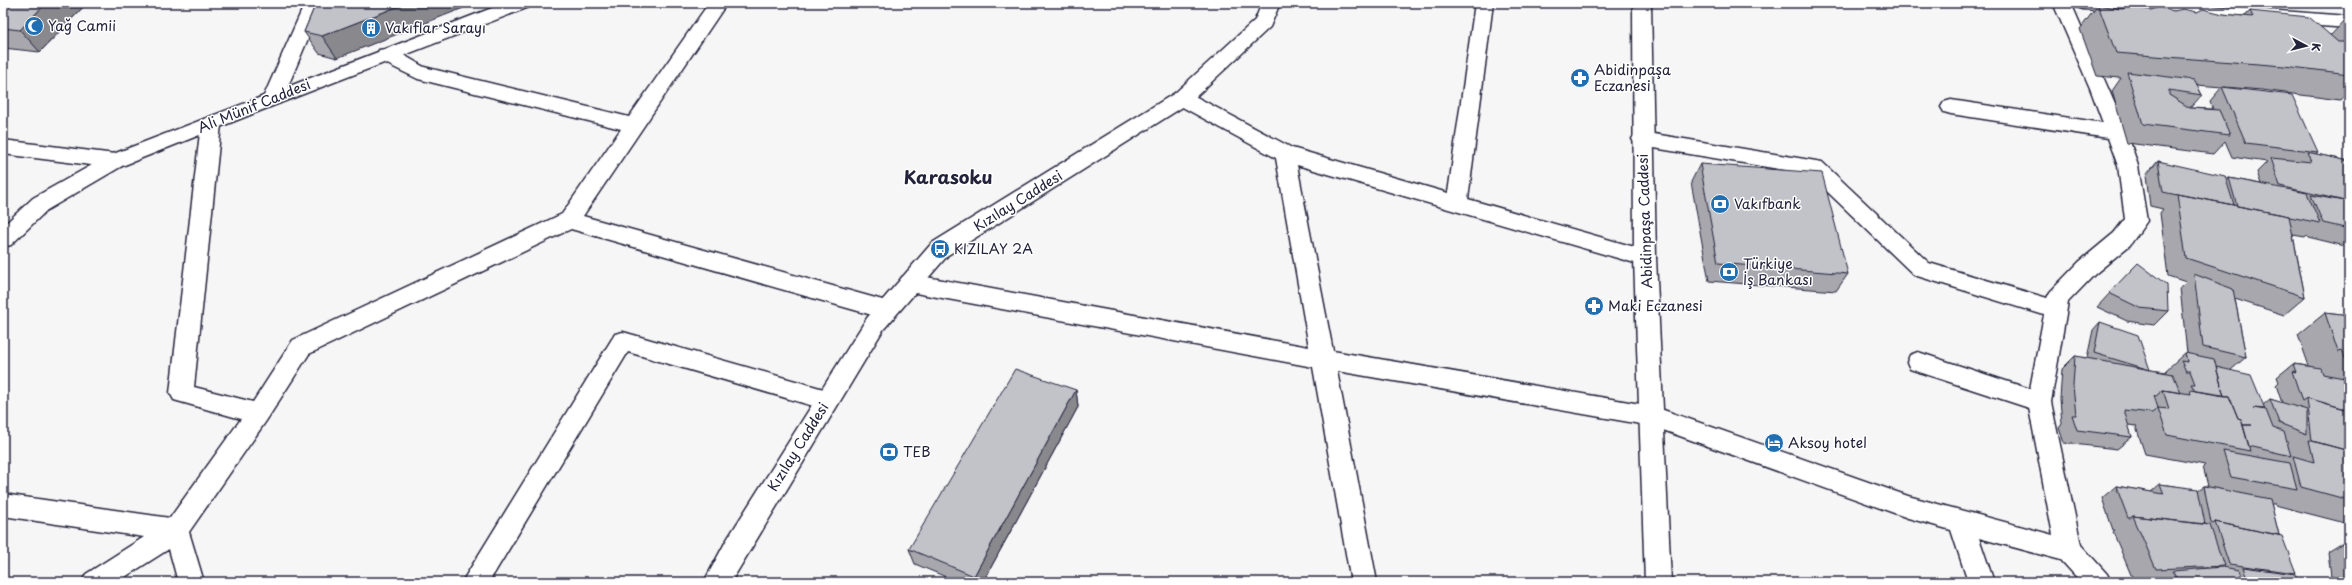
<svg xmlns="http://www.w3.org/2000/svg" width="2352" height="585" viewBox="0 0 2352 585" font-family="'Playpen Sans',sans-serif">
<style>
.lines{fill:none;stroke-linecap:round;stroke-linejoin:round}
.minor-casing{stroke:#22223b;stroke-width:3}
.secondary-casing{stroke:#22223b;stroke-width:3}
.minor{fill:#fff;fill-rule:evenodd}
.secondary{fill:#fff;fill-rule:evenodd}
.wall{fill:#a7a7ad;stroke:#22223b;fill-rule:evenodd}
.shaded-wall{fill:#88888d;stroke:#22223b}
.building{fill:#c2c2c9;stroke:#22223b}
.labels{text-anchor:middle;stroke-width:3;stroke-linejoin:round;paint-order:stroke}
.poi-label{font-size:14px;fill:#22223b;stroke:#fff;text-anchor:start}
.street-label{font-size:14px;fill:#22223b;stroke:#fff}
.district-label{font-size:18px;font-weight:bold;fill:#22223b;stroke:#fff}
</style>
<rect width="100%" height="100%" fill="#f6f6f7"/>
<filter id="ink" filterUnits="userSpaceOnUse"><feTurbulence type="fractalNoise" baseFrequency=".025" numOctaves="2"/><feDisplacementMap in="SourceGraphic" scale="8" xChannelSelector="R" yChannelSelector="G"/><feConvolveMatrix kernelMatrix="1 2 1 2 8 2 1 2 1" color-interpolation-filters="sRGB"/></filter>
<g filter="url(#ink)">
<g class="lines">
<g class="minor-casing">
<path id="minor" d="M305,3H323L283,98L280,103L273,105L266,103L263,98Z
M709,3H727L583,216L886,301L894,304L897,310L894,316L886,319L571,229L309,354L266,421L189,532L204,582H178L169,549L117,582H82L86,574L144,537L3,516V494L170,518L241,419L174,400L170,393L201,124L204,119L211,117L218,119L221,124L194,387L253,402L293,340L562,214L621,129L418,79L379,60L377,55L379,50C394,46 411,60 424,67L629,117Z
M1475,3H1493L1468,199L1645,250L1653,252L1656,258L1653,264L1645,266L1297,165L1333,351L1652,406L1908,496L2053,535L2029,408L1910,369L1907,362L1910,355L1918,352L2030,389L2044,315L1914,275L1809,174L1642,146L1635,144L1632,139L1635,134L1642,132L1822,162L1929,263L2047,298L2050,292L2079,262L2114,233L2125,219L2118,166L2108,138L1951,114L1944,112L1941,107L1944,102L1951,100L2103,123L2090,88L2053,3H2071L2127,132L2138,166L2147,221L2130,245L2095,274L2068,302L2051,402L2081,545L2107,574L2111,582H2081L2061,560L1979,538L1994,582H1968L1951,530L1908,518L1652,426L1337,371L1377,582H1351L1313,367L910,292L902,289L899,283L902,277L910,274L1309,347L1276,158L1175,103L1172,98L1175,93L1182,91L1189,93L1292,148L1448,193Z
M2074,3H2169L2349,16V28L2083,9L2077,7Z
M3,140L115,154L122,156L125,161L122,166L115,168L3,154Z
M623,332L827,390L835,393L839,400L835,407L827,410L628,352L489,582H462L615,334Z"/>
</g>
<g class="secondary-casing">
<path id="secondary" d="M505,3H532L529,7L280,103L122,166L47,210L11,245L3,247V226L33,198L108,156Z
M1262,3H1280L1270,27L1189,103L948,255L883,330L731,582H704L726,541L867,318L932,243L1175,93L1255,20Z
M1633,3H1651L1656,258L1671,582H1645L1634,258Z"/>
</g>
<use href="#minor" class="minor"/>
<use href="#secondary" class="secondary"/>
</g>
<path class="wall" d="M3,3H87L40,52L3,48Z
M316,3L337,58L319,53L304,32Z
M2297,3H2336L2334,6L2300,4Z
M2098,5L2122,9L2174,11L2197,12L2245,16L2250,11L2331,35L2348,17H2349V91L2340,100L2262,90L2224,87L2318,152L2316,154L2349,161V247L2308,237L2307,235L2305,237L2293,235L2305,297L2284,315L2235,299L2246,357L2231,370L2263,405L2270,399L2282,403L2276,385L2279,382L2277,377L2293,364L2309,366L2298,335L2325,313L2349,316V524L2275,505V504H2271L2279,535L2296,573L2294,574L2298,582H2134L2113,532L2115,530H2113L2102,498L2116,486L2151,492L2160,484L2198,490L2204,486H2208L2203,467L2205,465L2145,454L2136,427L2137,426L2128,425L2132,437L2117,449L2064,443L2059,428L2062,424L2060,399L2062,369L2075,356L2087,358L2093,330L2100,322L2150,370L2167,372L2166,370L2185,353H2187L2180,288L2186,282L2168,276L2160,213L2163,209L2150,206L2146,175L2158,161L2226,180L2229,178L2261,184L2257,172L2267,162L2232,157L2225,141L2213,154L2127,143L2112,91L2121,78L2097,76L2080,29ZM2197,85L2222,87L2210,101L2213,109L2190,108L2202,95Z
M1700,164L1848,274L1836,291L1709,281L1691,182Z
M2138,263L2168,311L2154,325L2127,321L2097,307Z
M1076,390L1078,407L983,582H958L915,564L909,549Z
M2349,539V581L2331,577L2328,552Z"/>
<path class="shaded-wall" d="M46,3H87L40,52L20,30Z
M407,3H476L337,58L322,36Z
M1076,390L1078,407L983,582H976L974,576Z"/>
<path class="building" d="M3,3H46L20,30L3,28Z
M316,3H407L322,36L304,32Z
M2098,5L2122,9L2130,6L2151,10L2159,7L2174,11L2183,9L2197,12L2203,9L2223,14L2253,17L2250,11L2309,17L2338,42H2345L2349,50V74L2284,66L2116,53Z
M2348,17H2349V26L2344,22Z
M2127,72L2194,80L2202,95L2169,90V95L2190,108L2219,110L2230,135L2143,124Z
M2222,87L2292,95L2318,152L2246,143Z
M2307,152L2349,161V202L2280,186L2271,158L2311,162Z
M2158,161L2225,176L2234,205L2177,194V195L2163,192Z
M1700,164L1822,173L1848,274L1718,263Z
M2229,178L2307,193L2320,223L2290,217L2289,216L2237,206Z
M2177,194L2289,216L2305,297L2186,258Z
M2311,195L2349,202V229L2323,223Z
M2138,263L2167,285L2168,311L2140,308L2109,293Z
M2194,274L2233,289L2246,357L2203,347Z
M2325,313L2349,316V366L2342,351L2338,352Z
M2100,322L2138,335L2150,370L2094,353Z
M2185,353L2214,359L2224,396L2195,391L2191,384H2195L2190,371H2186L2181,361L2187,362Z
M2075,356L2173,374L2181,393L2163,390L2156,396H2154L2158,408L2152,413L2124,410L2132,437L2077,430L2072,415H2076L2073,386Z
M2293,364L2321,368L2323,374L2349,379V410L2307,398L2302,401L2292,371L2296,372Z
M2216,367L2251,375L2265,409L2253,408L2266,410L2273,428L2284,432L2291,456L2249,446L2243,425H2252H2243L2241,419L2238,418L2229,396H2224Z
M1015,369L1076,390L974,576L909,549Z
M2163,390L2191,394L2190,390L2229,396L2238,418L2241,419L2250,451L2167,435L2158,408L2169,409Z
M2307,398L2349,410V451L2312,441Z
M2270,399L2307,410V434L2279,423Z
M2309,440L2349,451V500L2301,487L2293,456L2314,462Z
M2223,451L2290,463L2297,489L2231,477Z
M2160,484L2198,489L2205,524L2133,516L2130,518H2128L2116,486L2164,494Z
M2204,486L2270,499L2279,535L2215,522L2213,524L2211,523Z
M2133,516L2210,525L2224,566L2156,569Z
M2215,522L2282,536L2296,573L2229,564Z
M2223,567L2239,570L2243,582H2179L2172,571Z
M2243,567L2295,574L2298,582H2248Z"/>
</g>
<defs>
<g id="mosque-disc" transform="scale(1)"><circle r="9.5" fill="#1f6fb2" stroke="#fff"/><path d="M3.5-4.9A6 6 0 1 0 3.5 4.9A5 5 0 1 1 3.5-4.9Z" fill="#fff"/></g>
<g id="building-disc" transform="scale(1)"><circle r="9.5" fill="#1f6fb2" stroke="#fff"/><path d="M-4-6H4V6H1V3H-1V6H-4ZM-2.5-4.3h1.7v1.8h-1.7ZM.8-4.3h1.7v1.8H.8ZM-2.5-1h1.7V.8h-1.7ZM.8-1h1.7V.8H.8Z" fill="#fff"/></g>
<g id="pharmacy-disc" transform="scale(1)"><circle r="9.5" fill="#1f6fb2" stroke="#fff"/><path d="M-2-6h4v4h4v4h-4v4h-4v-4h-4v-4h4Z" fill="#fff"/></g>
<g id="bank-disc" transform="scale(1)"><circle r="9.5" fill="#1f6fb2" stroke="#fff"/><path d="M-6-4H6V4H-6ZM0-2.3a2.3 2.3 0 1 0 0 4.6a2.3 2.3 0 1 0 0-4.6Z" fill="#fff"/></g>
<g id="bus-disc" transform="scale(1)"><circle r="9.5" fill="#1f6fb2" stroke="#fff"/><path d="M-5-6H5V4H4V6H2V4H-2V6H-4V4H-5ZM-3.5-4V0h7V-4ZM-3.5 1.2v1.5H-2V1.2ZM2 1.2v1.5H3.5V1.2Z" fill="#fff"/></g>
<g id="hotel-disc" transform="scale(1)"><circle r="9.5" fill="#1f6fb2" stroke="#fff"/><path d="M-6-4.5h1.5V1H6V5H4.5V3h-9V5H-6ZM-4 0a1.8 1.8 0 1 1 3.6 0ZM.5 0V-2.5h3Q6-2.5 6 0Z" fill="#fff"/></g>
</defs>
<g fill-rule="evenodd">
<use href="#mosque-disc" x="34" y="26"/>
<use href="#building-disc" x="371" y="28"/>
<use href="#pharmacy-disc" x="1580" y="78"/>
<use href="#bank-disc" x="1720" y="204"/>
<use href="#bus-disc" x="940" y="249"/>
<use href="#bank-disc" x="1729" y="272"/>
<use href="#pharmacy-disc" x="1594" y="306"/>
<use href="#hotel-disc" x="1774" y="443"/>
<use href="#bank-disc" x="889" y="452"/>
</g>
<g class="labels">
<g class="poi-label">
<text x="48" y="31">Yağ Camii</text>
<text x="385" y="33">Vakıflar Sarayı</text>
<text x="1594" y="75">Abidinpaşa<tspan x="1594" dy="16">Eczanesi</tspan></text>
<text x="1734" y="209">Vakıfbank</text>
<text x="954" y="254">KIZILAY 2A</text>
<text x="1743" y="269">Türkiye<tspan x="1743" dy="16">İş Bankası</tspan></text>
<text x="1608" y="311">Maki Eczanesi</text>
<text x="1788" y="448">Aksoy hotel</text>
<text x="903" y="457">TEB</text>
</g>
<g class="street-label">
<text transform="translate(254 106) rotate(-22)" y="5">Ali Münif Caddesi</text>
<text transform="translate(1018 201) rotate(-32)" y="5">Kızılay Caddesi</text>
<text transform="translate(1645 221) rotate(-92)" y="5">Abidinpaşa Caddesi</text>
<text transform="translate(798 447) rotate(-58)" y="5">Kızılay Caddesi</text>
</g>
<g class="district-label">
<text x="948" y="184">Karasoku</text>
</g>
</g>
<rect width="2352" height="585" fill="none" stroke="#fff" stroke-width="16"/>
<rect x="8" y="8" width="2336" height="569" fill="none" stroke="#22223b" stroke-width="1.5" filter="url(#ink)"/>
<g transform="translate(2306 46) rotate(97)" stroke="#ffffff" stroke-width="3" paint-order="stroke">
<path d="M0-3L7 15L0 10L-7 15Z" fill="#22223b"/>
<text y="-6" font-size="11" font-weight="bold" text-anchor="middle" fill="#22223b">K</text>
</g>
</svg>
